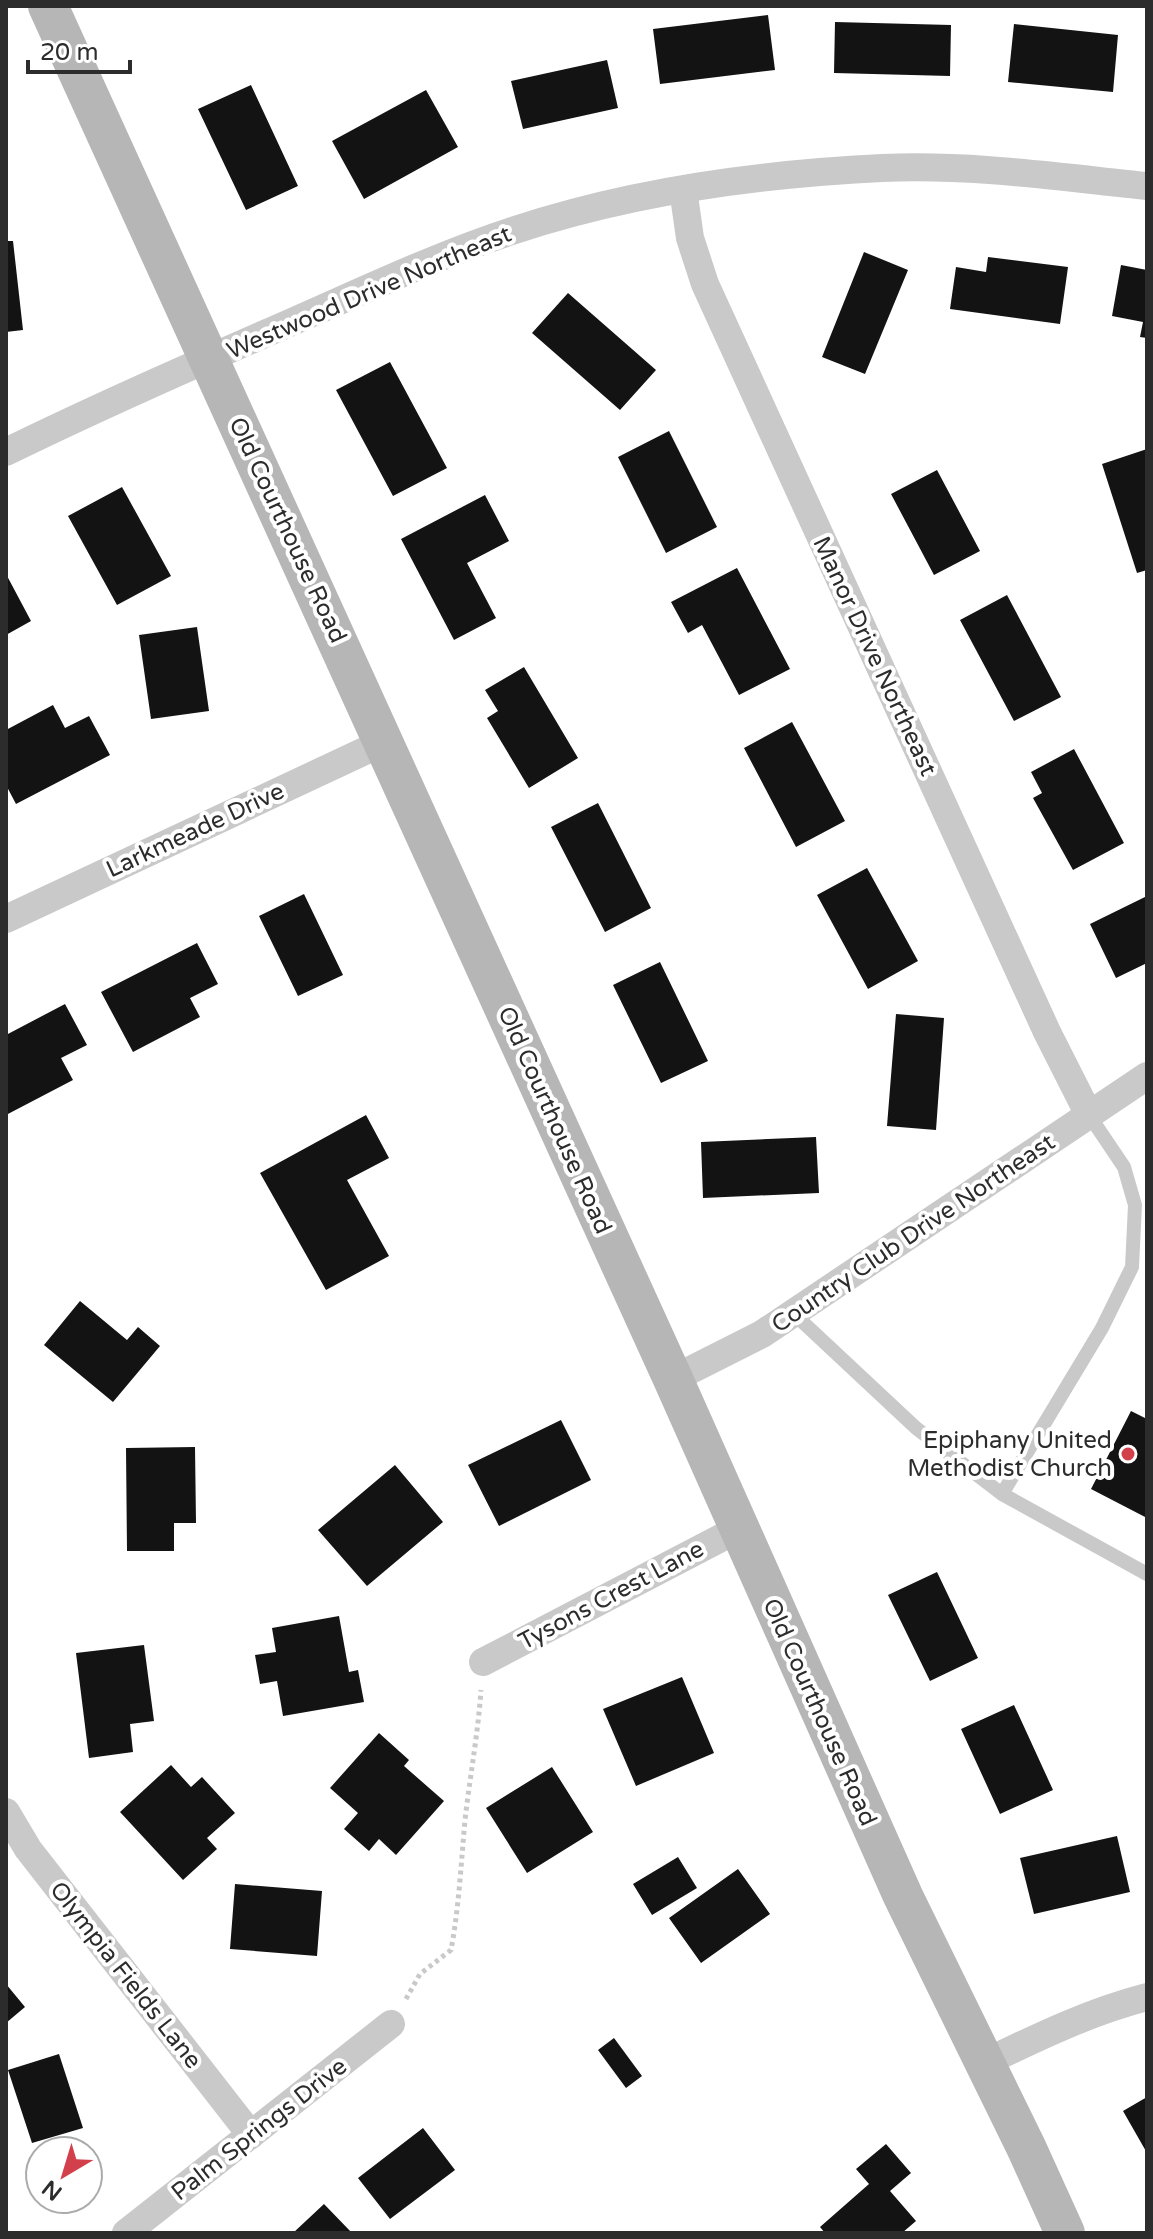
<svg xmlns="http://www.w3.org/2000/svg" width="1153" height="2239" viewBox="0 0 1153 2239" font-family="'Varela Round',sans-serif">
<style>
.building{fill:#131313}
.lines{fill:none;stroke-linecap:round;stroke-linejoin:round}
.path{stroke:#c9c9c9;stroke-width:5;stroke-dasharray:4 4;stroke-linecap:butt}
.lane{stroke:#c9c9c9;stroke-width:14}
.street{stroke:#c9c9c9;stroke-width:28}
.secondary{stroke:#b6b6b6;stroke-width:40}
.poi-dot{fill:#d2404c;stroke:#fff;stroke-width:3}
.labels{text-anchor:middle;stroke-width:8;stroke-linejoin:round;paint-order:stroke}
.street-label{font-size:24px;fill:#2c2c2c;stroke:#fff}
.poi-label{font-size:24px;fill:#2c2c2c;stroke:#fff;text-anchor:end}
</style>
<rect width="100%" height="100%" fill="#fff"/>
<path class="building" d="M768,15L775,70L660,84L653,29Z
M835,22L951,25L950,76L834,73Z
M1014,24L1118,35L1113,92L1008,82Z
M607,60L618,108L523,129L511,81Z
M251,85L298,186L246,210L198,109Z
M426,90L458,147L364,199L332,141Z
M6,241H13L23,330L6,332Z
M864,252L908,270L865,374L822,357Z
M988,257L1068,267L1060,324L950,309L956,267L986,272Z
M1121,265L1147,270V338L1140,337L1143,322L1112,316Z
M568,293L656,370L620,410L532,333Z
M390,362L447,468L393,496L336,390Z
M669,431L717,527L666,553L618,457Z
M1147,449V570L1137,573L1102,464Z
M937,470L980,551L934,575L891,494Z
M122,487L171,576L117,605L68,516Z
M485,495L509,541L467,563L496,618L454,640L401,539Z
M737,568L790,669L739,695L702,625L688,633L671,602Z
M6,574L31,621L6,635Z
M1007,595L1061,697L1014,721L960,620Z
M197,627L209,711L151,719L139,635Z
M524,667L578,758L529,788L487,718L498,711L485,690Z
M53,705L65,728L89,716L110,755L16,804L6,785V730Z
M792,722L845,821L796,847L744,748Z
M1074,749L1124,843L1073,870L1033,798L1042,793L1031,772Z
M598,803L651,908L605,932L551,827Z
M867,868L918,961L868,989L817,895Z
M304,894L343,975L298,996L259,916Z
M1147,896V963L1116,978L1090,924Z
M197,943L218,984L190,998L200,1017L133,1052L101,992Z
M660,962L708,1061L661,1083L613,985Z
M65,1004L87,1045L61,1058L73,1080L6,1115V1035Z
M896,1014L944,1018L936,1130L887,1126Z
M366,1115L389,1158L347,1180L389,1256L326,1290L260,1173Z
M816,1137L819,1193L703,1198L701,1142Z
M80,1301L127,1340L138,1327L160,1346L113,1402L44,1345Z
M1131,1411L1147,1419V1518L1091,1489Z
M561,1420L591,1480L499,1526L468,1465Z
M195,1447L196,1523H174V1551H127L126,1448Z
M395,1465L443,1522L367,1586L318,1530Z
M937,1572L978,1658L930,1681L888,1595Z
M339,1616L349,1672L358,1670L364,1702L283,1716L277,1681L260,1684L255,1655L276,1652L272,1628Z
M144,1645L154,1721L130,1724L133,1752L89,1758L76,1653Z
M682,1677L714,1753L636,1786L603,1709Z
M1014,1705L1053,1790L1000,1814L961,1729Z
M379,1733L409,1760L404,1766L444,1801L396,1855L379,1839L369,1851L344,1829L358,1813L330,1788Z
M171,1765L191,1787L202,1777L235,1813L207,1838L217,1849L183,1880L120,1812Z
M552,1767L593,1832L527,1873L486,1808Z
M1117,1836L1130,1892L1034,1914L1020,1858Z
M678,1857L697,1888L652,1915L633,1884Z
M738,1869L770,1914L701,1963L669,1918Z
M235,1884L322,1891L317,1956L230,1949Z
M6,1984L25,2007L6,2023Z
M614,2038L642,2076L626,2088L598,2050Z
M59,2054L83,2128L32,2143L8,2070Z
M1147,2097V2153L1123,2111Z
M423,2128L455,2170L390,2219L358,2178Z
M886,2144L911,2173L890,2191L916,2221L902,2233H825L820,2227L869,2184L856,2169Z
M324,2204L352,2233H293Z"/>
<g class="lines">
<path class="path" d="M406,1999L420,1974L451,1950C459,1907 461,1864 465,1820C470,1776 478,1734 481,1690"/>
<path class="lane" d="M793,1313L916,1428L1002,1494L1147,1574
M1002,1494L1102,1328L1132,1267L1135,1205L1124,1167L1089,1115"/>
<path class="street" d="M683,189L690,238L705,284L1047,1032L1089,1115
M6,452C100,406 196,364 292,322C365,290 438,255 515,230C633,191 759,174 882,168C971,164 1059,177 1147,186
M6,919L384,742
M673,1379L762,1334L1147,1076
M483,1662L738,1529
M6,1812L28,1849L251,2135
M984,2063C1038,2037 1089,2012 1147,1997
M126,2233L391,2024"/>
<path class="secondary" d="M48,6L673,1379L903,1896L1026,2147L1065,2233"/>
</g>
<circle class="poi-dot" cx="1128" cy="1454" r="8"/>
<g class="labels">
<g class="street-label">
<text transform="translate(369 292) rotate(-23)" y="8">Westwood Drive Northeast</text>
<text transform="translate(288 530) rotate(65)" y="8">Old Courthouse Road</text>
<text transform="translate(875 656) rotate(65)" y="8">Manor Drive Northeast</text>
<text transform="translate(195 830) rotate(-25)" y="8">Larkmeade Drive</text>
<text transform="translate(555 1120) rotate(66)" y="8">Old Courthouse Road</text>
<text transform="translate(913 1233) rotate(-34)" y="8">Country Club Drive Northeast</text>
<text transform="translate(611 1595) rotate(-28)" y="8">Tysons Crest Lane</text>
<text transform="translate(820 1712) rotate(66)" y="8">Old Courthouse Road</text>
<text transform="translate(126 1975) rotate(52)" y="8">Olympia Fields Lane</text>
<text transform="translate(259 2129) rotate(-38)" y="8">Palm Springs Drive</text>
</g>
<g class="poi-label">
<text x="1112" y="1448">Epiphany United<tspan x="1112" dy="28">Methodist Church</tspan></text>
</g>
</g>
<rect width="1153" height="2239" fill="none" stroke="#2c2c2c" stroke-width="16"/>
<g transform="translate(64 2175) rotate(218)"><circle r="38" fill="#ffffff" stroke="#ababab" stroke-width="2"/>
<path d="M0-6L14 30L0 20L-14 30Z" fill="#d2404c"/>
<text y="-12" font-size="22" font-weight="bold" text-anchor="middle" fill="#2c2c2c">N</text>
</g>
<path d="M28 60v12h102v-12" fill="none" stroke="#2c2c2c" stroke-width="4"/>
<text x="40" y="60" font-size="24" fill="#2c2c2c" stroke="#ffffff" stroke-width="6" paint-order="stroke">20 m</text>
</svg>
